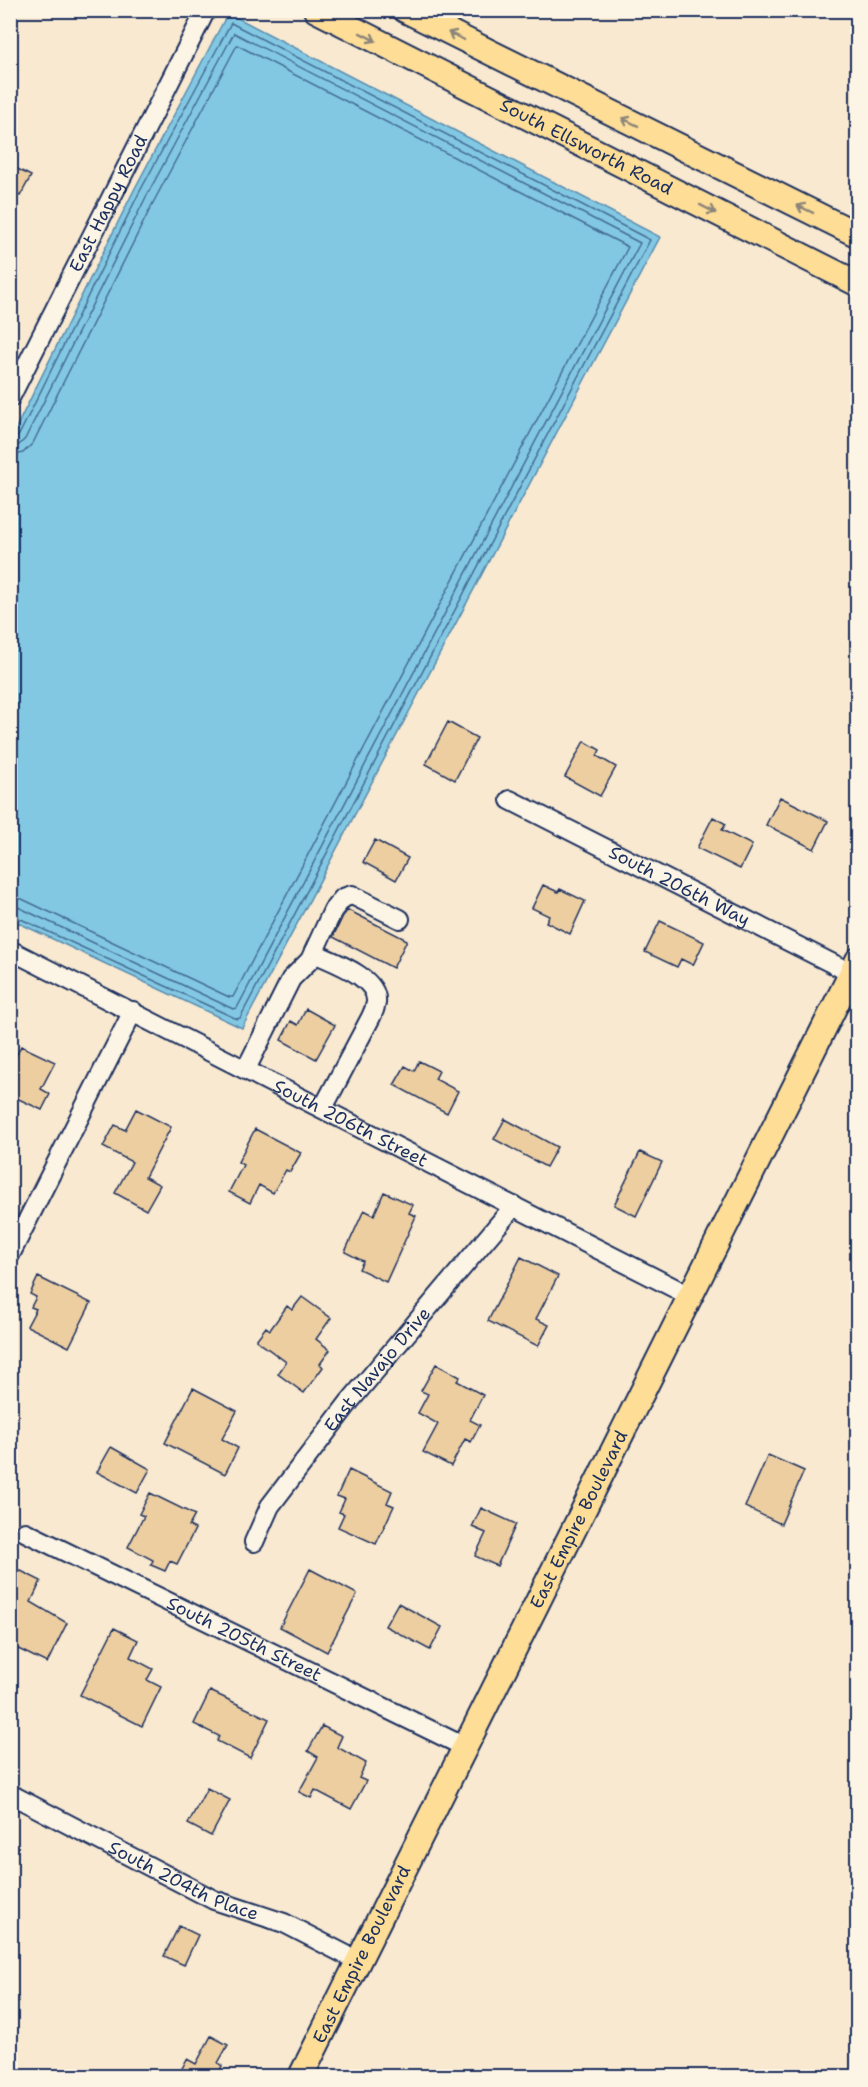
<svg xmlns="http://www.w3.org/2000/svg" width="868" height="2087" viewBox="0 0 868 2087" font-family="'Shantell Sans',sans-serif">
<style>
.water{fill:#82c8e3;stroke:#598bae;stroke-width:1.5}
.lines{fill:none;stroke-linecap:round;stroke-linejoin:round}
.shore{stroke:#446c93;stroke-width:1.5}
.stream{stroke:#598bae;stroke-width:5}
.building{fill:#edcea0;stroke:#1b2f5e;stroke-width:1.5}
.minor-casing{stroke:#1b2f5e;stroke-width:22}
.major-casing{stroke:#1b2f5e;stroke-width:28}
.minor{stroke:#fcf5e5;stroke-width:18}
.major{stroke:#fedd96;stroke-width:24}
.oneway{stroke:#8c867a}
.labels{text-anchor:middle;stroke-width:6;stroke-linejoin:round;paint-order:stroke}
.street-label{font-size:18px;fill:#1b2f5e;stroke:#fcf5e5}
</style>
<rect width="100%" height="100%" fill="#f8e9d0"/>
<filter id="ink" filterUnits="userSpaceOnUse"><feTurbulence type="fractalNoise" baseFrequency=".0167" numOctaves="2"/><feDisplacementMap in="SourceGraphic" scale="12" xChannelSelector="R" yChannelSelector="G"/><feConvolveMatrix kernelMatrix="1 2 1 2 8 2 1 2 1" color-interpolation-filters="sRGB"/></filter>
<g filter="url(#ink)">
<path class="water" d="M228,13L660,237L242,1028L10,919L11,438L134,190Z"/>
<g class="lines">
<path class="shore" d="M10,439L15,438L19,435L139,193L231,23L650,240L240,1018L237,1019L10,914
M10,447L19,445L25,439L146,197L234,33L640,243L237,1008L233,1009L18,907L10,906
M10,456L23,453L33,443L154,201L237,45L628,247L233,997H229L22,899L10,897"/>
<path class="stream" d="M852,772L858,760"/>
</g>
<path class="building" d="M10,165L31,176L20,196L10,191Z
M448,722L477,738L455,780L426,764Z
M584,741L600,750L597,756L616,767L600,796L565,777Z
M780,797L828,821L814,849L766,825Z
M713,817L726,824L722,830L752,845L740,869L697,848Z
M375,840L408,858L396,880L363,862Z
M543,885L558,892L560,889L585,901L570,934L546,922L549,916L532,908Z
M348,910L407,940L393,968L333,937L343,916Z
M660,921L704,942L693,965L681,959L677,967L645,952Z
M306,1009L335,1025L316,1059L281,1040L291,1021L298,1025Z
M21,1046L55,1062L41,1089L50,1094L42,1110L10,1095V1069Z
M419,1061L439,1071L435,1079L458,1091L447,1113L394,1085L405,1066L414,1071Z
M136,1109L171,1127L145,1177L160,1185L146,1210L115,1193L132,1162L103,1147L115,1125L125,1130Z
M505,1119L557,1147L546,1167L494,1139Z
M255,1129L301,1153L290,1172L286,1170L273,1193L259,1185L250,1203L229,1192L243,1165L238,1162Z
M640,1152L662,1162L636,1216L614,1205Z
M384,1192L413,1205L409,1213L416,1216L386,1282L359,1269L363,1261L345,1252L364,1210L374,1215Z
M521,1257L558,1276L536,1319L549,1325L538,1346L488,1321Z
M38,1277L91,1303L69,1347L27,1326L36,1309L31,1307L36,1297L30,1294Z
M302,1297L331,1318L316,1339L330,1350L320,1364L323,1367L304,1393L278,1374L286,1362L256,1340L266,1327L270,1330L287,1306L292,1310Z
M436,1364L460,1377L457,1381L483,1395L470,1420L480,1425L471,1442L465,1439L451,1466L423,1452L438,1424L418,1413L428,1394L421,1391Z
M193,1388L237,1411L222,1439L238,1448L225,1474L165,1443Z
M111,1447L150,1469L137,1493L97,1472Z
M768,1455L804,1471L781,1524L745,1507Z
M349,1470L392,1491L387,1503L394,1506L376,1544L338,1527L344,1514L339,1512L345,1499L337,1496Z
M150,1493L195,1515L189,1526L195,1529L177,1564L170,1561L165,1571L151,1565L153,1560L128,1547L144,1516L139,1514Z
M481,1508L516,1524L497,1566L475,1556L486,1533L472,1527Z
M310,1569L357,1594L327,1652L280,1627Z
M19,1570L41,1581L31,1602L67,1623L47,1663L10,1645V1588Z
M398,1603L442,1627L430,1650L385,1626Z
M114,1628L138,1640L130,1657L153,1669L147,1680L161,1687L142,1726L80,1695Z
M210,1691L269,1719L250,1758L217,1741L219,1736L194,1724Z
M322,1726L342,1736L337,1747L366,1763L359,1778L366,1781L351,1809L315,1790L311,1798L299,1792L318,1757L308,1751Z
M207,1788L230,1800L211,1836L188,1824Z
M179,1926L198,1935L184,1965L164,1956Z
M211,2036L228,2045L218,2063L222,2066L217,2076H218H178L187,2059L196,2064Z"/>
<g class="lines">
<g class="minor-casing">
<g id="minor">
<path id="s1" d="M10,398L206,10"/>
<path id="s2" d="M510,800L851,973"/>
<path id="s3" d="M10,950L690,1296"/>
<path d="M314,953C333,962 379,977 376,1003C375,1008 373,1013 371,1017L323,1108"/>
<path d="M246,1069L291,979L310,960L333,910L343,898L352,895L400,919"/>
<path d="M10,1255L133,1011"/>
<path id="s4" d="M25,1532L465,1747"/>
<path id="s5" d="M254,1542L270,1506L350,1401L514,1206"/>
<path id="s6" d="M12,1795L214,1900L284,1923L358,1961"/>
<path d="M10,2076H11"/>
</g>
</g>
<g class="major-casing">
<g id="major">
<path id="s7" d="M316,10L858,284"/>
<path d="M405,10L858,235"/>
<path id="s8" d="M301,2076L858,960"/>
</g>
</g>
<use href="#minor" class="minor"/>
<use href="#major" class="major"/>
</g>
<defs><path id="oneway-shaft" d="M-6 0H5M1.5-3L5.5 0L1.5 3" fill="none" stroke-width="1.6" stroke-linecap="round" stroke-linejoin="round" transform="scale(1.5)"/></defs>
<g class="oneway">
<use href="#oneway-shaft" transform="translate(456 36) rotate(-154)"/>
<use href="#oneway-shaft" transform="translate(368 37) rotate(27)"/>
<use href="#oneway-shaft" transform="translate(630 122) rotate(-154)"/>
<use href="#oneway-shaft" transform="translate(708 209) rotate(27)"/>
<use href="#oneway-shaft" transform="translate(805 209) rotate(-154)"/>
</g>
</g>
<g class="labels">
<g class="street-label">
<text dy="6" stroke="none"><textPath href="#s7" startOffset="303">South Ellsworth Road</textPath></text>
<text dy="6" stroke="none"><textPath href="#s1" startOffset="218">East Happy Road</textPath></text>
<text dy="6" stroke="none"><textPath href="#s2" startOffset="190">South 206th Way</textPath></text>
<text dy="6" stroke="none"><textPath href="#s3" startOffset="382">South 206th Street</textPath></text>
<text dy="6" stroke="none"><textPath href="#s5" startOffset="213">East Navajo Drive</textPath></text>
<text dy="6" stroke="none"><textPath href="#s8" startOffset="622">East Empire Boulevard</textPath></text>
<text dy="6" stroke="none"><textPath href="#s4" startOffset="244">South 205th Street</textPath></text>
<text dy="6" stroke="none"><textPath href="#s6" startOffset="192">South 204th Place</textPath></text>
<text dy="6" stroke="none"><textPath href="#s8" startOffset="136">East Empire Boulevard</textPath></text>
</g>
</g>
<rect width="868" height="2087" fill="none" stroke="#fcf5e5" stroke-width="36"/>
<rect x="18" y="18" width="832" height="2051" fill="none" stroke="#1b2f5e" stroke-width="2" filter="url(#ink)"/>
</svg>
